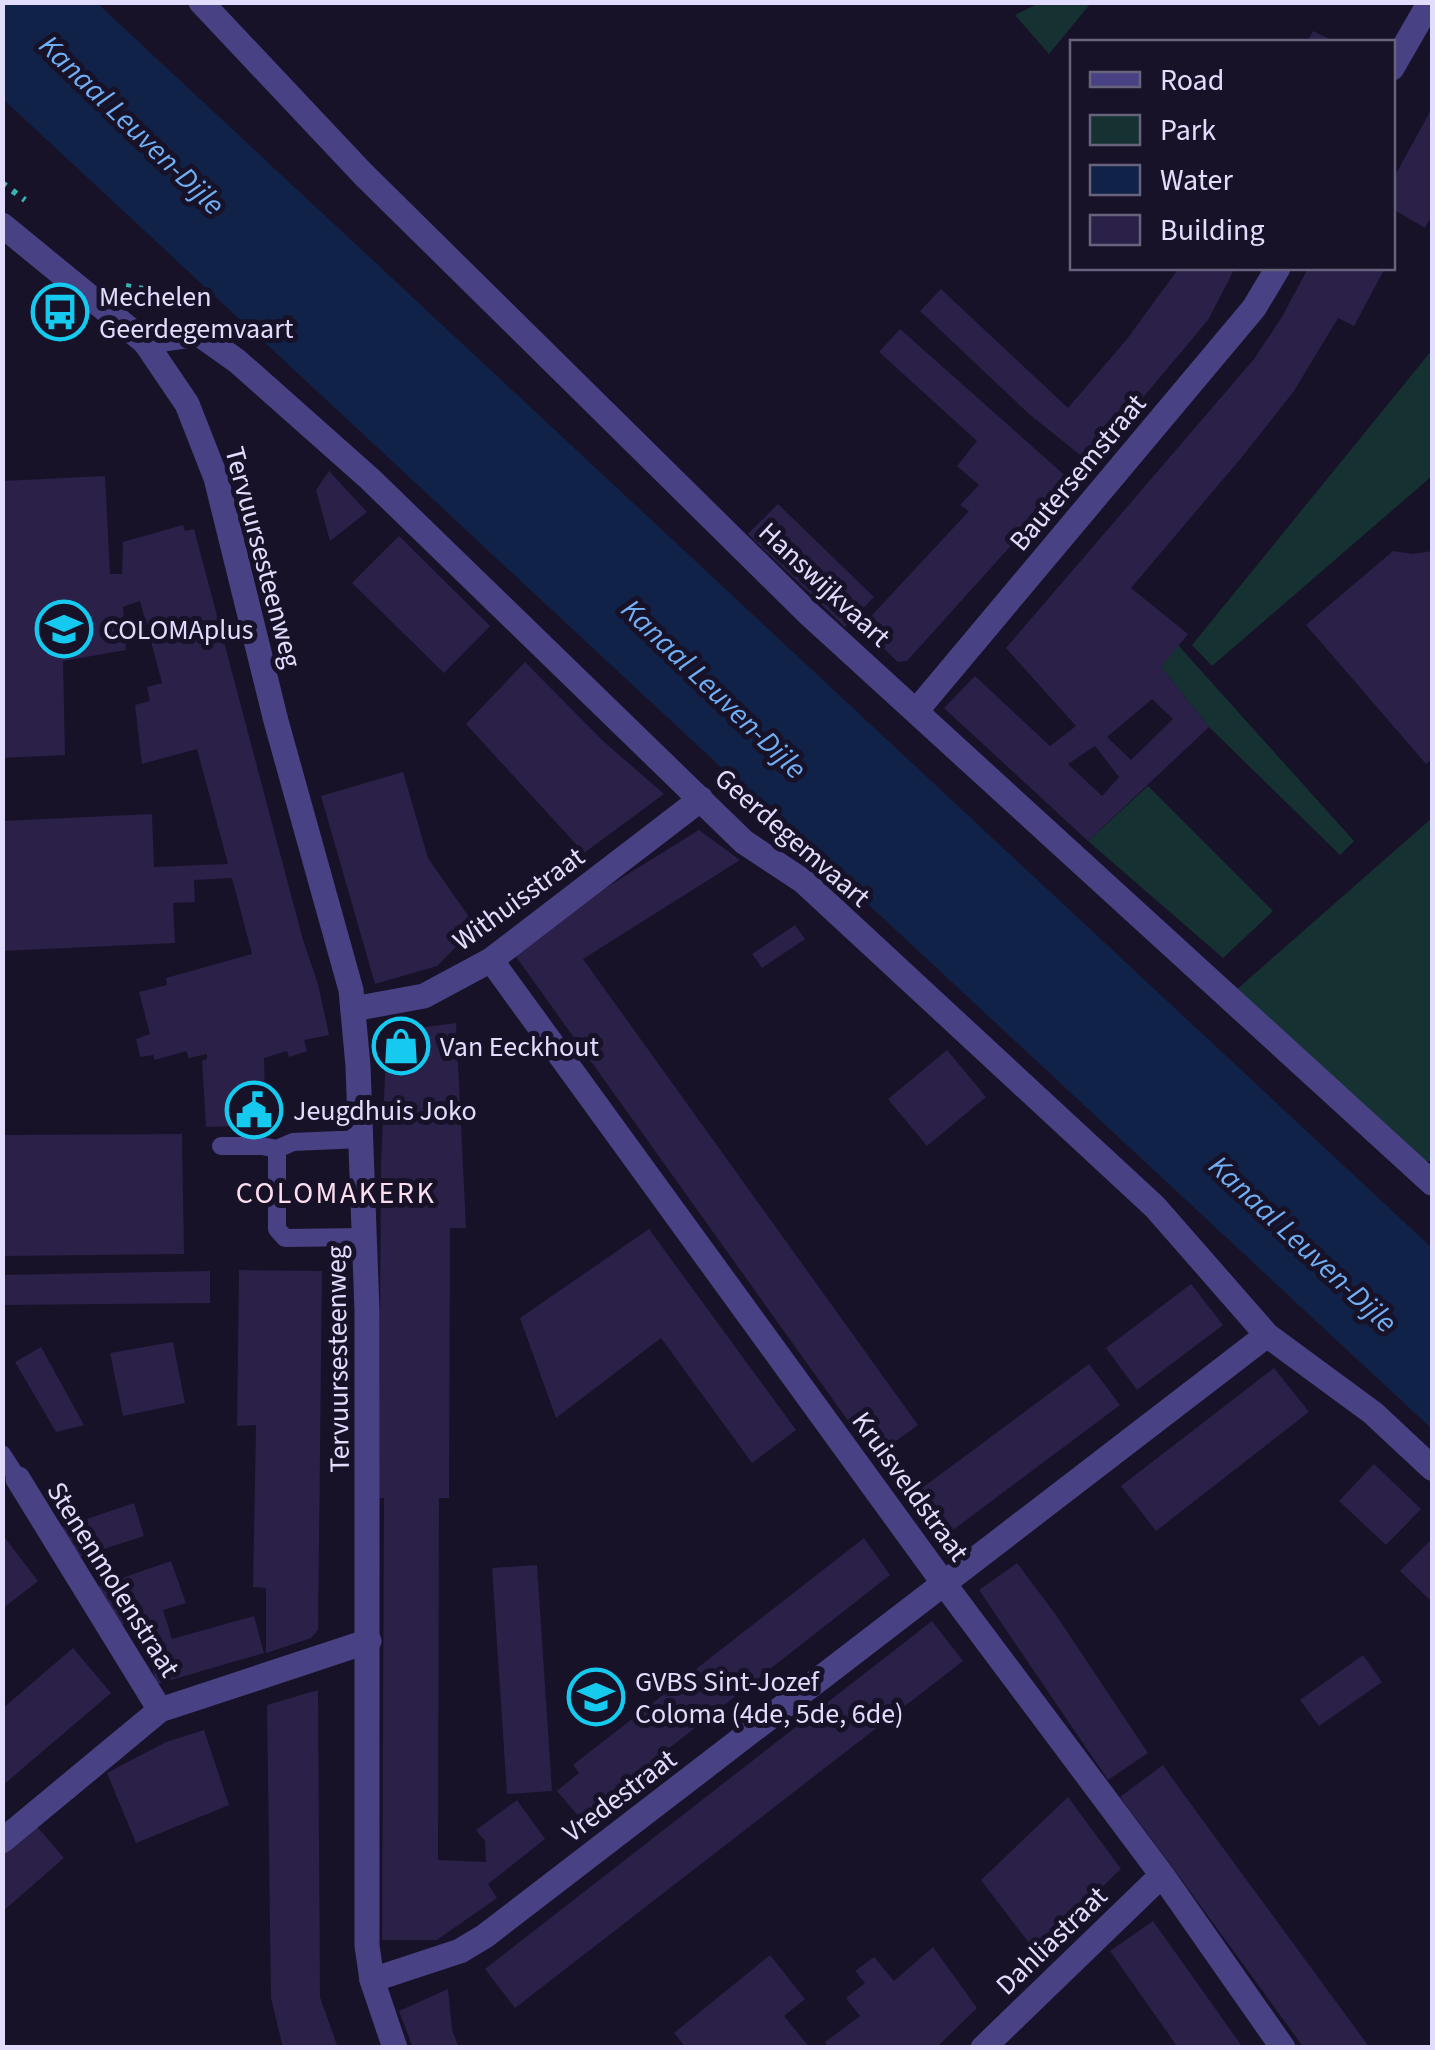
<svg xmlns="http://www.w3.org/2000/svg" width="1435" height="2050" viewBox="0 0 1435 2050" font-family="'Source Sans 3',sans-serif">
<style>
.green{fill:#163132}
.water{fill:#112249}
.building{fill:#2a2048;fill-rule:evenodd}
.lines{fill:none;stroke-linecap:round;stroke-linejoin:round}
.path{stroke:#39b2b3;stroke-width:6;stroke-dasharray:5 8;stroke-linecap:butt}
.service{stroke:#484184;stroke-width:18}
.minor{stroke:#484184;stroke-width:25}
.tertiary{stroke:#484184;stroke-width:25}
.labels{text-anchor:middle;stroke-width:10;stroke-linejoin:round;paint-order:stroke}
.poi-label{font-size:28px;fill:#e2dcfd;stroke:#171228;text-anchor:start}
.street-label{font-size:28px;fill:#e2dcfd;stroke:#171228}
.water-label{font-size:30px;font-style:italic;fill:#71aff5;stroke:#171228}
.neighbourhood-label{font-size:30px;letter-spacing:2.5px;fill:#fddeef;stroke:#171228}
</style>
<rect width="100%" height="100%" fill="#171228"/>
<path class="green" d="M1039,3H1091L1049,54L1015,15Z
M1432,350V476L1212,666L1192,645Z
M1178,645L1354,841L1340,855L1209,727L1161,667Z
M1148,786L1273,911L1223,958L1088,841Z
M1432,818V1161H1423L1227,998Z"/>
<path class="water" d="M2,3H97L1432,1248V1429L3,99Z"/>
<path class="building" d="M1313,31L1336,42H1307Z
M1432,108V215L1425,228L1396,211L1392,218V181Z
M1179,268H1235L1208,320L1089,462L1029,414L920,311L941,289L1068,408L1127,339Z
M1308,268H1385L1354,326L1338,318L1294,391L1242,457L1131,588L1188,634L1161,667L1209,727L1088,841L944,708L975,676L1050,746L1076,726L1006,648L1254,359L1282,317ZM1152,699L1173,719L1131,760L1107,737ZM1095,746L1119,777L1102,796L1068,764Z
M900,329L1070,480L907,661L898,662L861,627L969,511L960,505L979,485L957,466L977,441L879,352Z
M329,471L367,512L330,541L316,490Z
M105,476L110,574H122L123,542L183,525L185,531L194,529L303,940L318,984L329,1035L304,1040L307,1051L289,1057L287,1051L264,1058L266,1125L206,1127L202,1061L207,1059V1054L189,1058L186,1051L155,1060L153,1055L140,1057L136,1039L150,1034L139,992L167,985L166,978L252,954L232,878L194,880L195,902L173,903L175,943L2,951V821L152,814L154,867L228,864L197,749L142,764L135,705L150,701L147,687L162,683L140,601L123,607L126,650L63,661L65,755L2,758V481Z
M778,504L874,597L845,627L748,534Z
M399,536L490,626L444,673L352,583Z
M1393,551L1413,554L1432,551V759L1426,764L1306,625Z
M525,662L603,741L664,794L584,853L466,724Z
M403,772L428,858L476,927L437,966L375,984L321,796Z
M699,830L740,860L583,959L918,1425L874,1457L512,951L578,905Z
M795,925L805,939L762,968L752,954Z
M456,1023L466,1228H450L449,1498H439L438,1860L486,1862L485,1841L476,1830L517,1800L545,1839L488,1884L497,1898L437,1940H382L384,1498H379L381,1163L387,1032Z
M947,1050L986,1097L927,1146L888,1099Z
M182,1134L184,1254L2,1256V1135Z
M649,1229L796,1430L752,1463L661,1338L556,1418L520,1318Z
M239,1270L322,1271L318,1630L311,1638L266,1653V1588L253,1587L256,1425L237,1426Z
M210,1271V1303L2,1305V1275Z
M1191,1284L1223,1325L1137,1390L1106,1348Z
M173,1342L185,1403L123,1416L110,1353Z
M41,1347L84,1425L56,1432L15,1362Z
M1089,1364L1120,1405L941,1539L910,1497Z
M1274,1368L1309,1412L1156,1531L1121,1486Z
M1374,1464L1421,1509L1386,1545L1339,1501Z
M134,1503L144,1536L76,1558L60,1528Z
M2,1534L38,1581L2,1609Z
M864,1538L890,1575L580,1818L557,1791L579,1773L573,1765Z
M1432,1539V1602L1400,1571Z
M171,1561L186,1603L163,1610L172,1639L254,1616L264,1653L157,1684L146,1647L129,1622L119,1626L93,1588Z
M1017,1563L1056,1615L1148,1753L1108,1780L979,1590Z
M537,1565L552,1791L507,1794L492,1568Z
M932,1621L963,1661L515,2008L485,1969Z
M73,1648L111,1693L2,1786V1709Z
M1363,1655L1382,1682L1319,1726L1300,1700Z
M318,1690L320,1997L338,2048H283L271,1998L267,1705Z
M204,1730L229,1805L136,1843L107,1773L166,1742Z
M1163,1765L1182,1792L1370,2048H1304L1176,1872L1120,1797Z
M1068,1797L1121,1869L1035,1951L981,1880Z
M33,1822L64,1858L2,1912V1849Z
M1153,1921L1217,2011L1243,2048H1178L1174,2042L1110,1951Z
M933,1947L977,2008L936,2048H829L825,2042L860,2016L846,1998L865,1983L855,1971L874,1957L894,1981Z
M770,1955L805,1999L784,2016L810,2048H686L674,2033Z
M448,1989L452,2030L459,2048H413L399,2011Z"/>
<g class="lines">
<path class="path" d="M2,183L25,200
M126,286L173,294L196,303"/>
<path class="service" d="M361,1139L293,1142L277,1149V1229L285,1238L365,1237
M221,1146H262L277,1149
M2,1454L18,1479"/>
<path class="minor" d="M201,2L363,174L809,614L1432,1183
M1392,68L1430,2
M2,225L145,342L199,334L237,361L370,479L744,842L803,881L1155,1207L1267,1335L1373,1413L1432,1468
M917,710L1254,308L1278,268
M491,960L945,1585L1162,1875L1283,2048
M353,1009L424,996L491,960L701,799
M18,1479L160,1710
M2,1841L160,1710L369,1641
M372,1980L460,1951L485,1936L1267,1335
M983,2048L1162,1875"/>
<path class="tertiary" d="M145,342L187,404L216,478L276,721L351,990L358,1066L367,1311V1946L372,1980L395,2048"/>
</g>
<defs>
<g id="bus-ring" transform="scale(2.875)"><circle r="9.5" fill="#171228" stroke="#16caef" stroke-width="1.5"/><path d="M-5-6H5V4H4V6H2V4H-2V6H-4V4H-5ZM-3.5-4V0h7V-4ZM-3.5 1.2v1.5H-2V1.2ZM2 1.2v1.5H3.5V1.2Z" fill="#16caef"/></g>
<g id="school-ring" transform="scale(2.875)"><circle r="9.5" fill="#171228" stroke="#16caef" stroke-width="1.5"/><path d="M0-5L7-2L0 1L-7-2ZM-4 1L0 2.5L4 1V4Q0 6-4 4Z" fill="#16caef"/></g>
<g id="shop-ring" transform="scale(2.875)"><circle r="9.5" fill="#171228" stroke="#16caef" stroke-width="1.5"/><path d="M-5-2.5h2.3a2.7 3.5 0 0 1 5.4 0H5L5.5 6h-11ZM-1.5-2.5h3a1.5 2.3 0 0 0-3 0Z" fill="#16caef"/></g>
<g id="civic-ring" transform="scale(2.875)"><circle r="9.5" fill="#171228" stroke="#16caef" stroke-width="1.5"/><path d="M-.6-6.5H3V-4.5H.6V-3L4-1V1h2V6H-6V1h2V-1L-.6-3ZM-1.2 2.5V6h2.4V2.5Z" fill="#16caef"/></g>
</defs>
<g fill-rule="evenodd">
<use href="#bus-ring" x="60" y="312"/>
<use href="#school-ring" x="64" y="629"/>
<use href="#shop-ring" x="401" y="1046"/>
<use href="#civic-ring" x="254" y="1110"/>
<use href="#school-ring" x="596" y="1697"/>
</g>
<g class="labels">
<g class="poi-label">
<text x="99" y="306">Mechelen<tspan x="99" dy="32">Geerdegemvaart</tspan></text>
<text x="103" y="639">COLOMAplus</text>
<text x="440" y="1056">Van Eeckhout</text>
<text x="293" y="1120">Jeugdhuis Joko</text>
<text x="635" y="1691">GVBS Sint-Jozef<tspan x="635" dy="32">Coloma (4de, 5de, 6de)</tspan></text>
</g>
<g class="street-label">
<text transform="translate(1077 472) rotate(-50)" y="10">Bautersemstraat</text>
<text transform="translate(264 557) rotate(75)" y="10">Tervuursesteenweg</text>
<text transform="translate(825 584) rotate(43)" y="10">Hanswijkvaart</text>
<text transform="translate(793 837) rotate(41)" y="10">Geerdegemvaart</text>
<text transform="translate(518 898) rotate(-36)" y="10">Withuisstraat</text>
<text transform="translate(337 1359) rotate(-91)" y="10">Tervuursesteenweg</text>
<text transform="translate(911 1486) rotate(54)" y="10">Kruisveldstraat</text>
<text transform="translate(114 1579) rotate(58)" y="10">Stenenmolenstraat</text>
<text transform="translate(619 1795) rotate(-37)" y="10">Vredestraat</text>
<text transform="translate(1051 1940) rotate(-44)" y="10">Dahliastraat</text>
</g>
<g class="water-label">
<text transform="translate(132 125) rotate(44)" y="10">Kanaal Leuven-Dijle</text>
<text transform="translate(714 689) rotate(44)" y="10">Kanaal Leuven-Dijle</text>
<text transform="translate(1303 1244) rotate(43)" y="10">Kanaal Leuven-Dijle</text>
</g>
<g class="neighbourhood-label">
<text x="336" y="1203">COLOMAKERK</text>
</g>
</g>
<rect width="1435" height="2050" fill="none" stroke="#e2dcfd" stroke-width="10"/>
<rect x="1070" y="40" width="325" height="230" fill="#171228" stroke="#68637d" stroke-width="2.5"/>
<rect x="1090" y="72" width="50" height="15" fill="#484184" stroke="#68637d" stroke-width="2.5"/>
<text x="1160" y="90" font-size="30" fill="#e2dcfd">Road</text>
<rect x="1090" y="115" width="50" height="30" fill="#163132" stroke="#68637d" stroke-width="2.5"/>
<text x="1160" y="140" font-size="30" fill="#e2dcfd">Park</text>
<rect x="1090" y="165" width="50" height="30" fill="#112249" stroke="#68637d" stroke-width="2.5"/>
<text x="1160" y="190" font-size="30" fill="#e2dcfd">Water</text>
<rect x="1090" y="215" width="50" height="30" fill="#2a2048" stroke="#68637d" stroke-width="2.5"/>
<text x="1160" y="240" font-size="30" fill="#e2dcfd">Building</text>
</svg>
